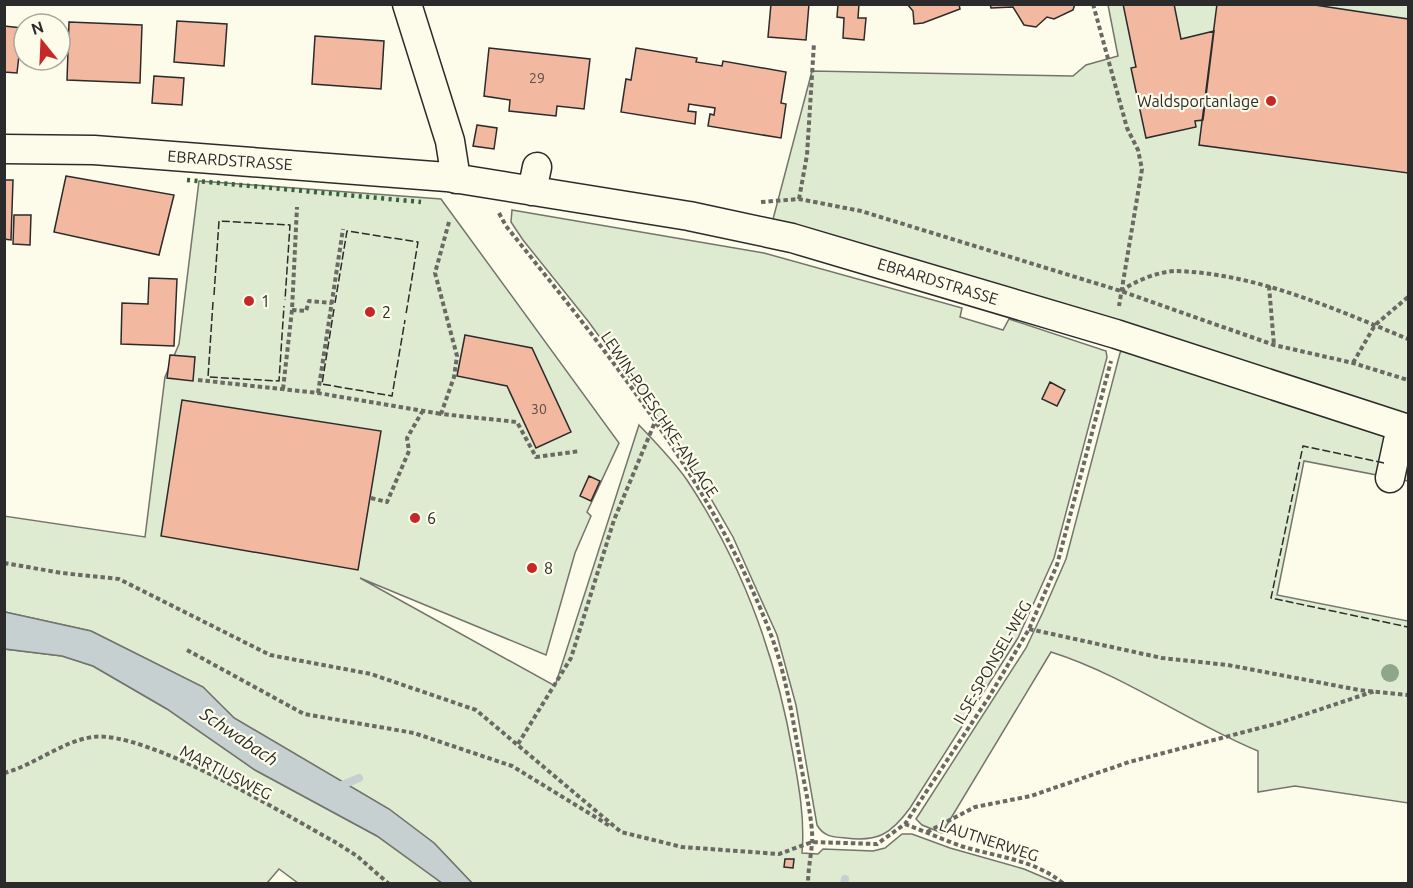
<svg xmlns="http://www.w3.org/2000/svg" width="1413" height="888" viewBox="0 0 1413 888" font-family="Ubuntu,sans-serif">
<style>
.green{fill:#deebd1;stroke:#74746e;stroke-width:1.5}
.water{fill:#c7d0d0;stroke:#74746e;stroke-width:1.5}
.lines{fill:none;stroke-linecap:round;stroke-linejoin:round}
.stream{stroke:#c7d0d0;stroke-width:8}
.building{fill:#f2b8a0;stroke:#2b2b2b;stroke-width:1.5}
.minor-casing{stroke:#2b2b2b;stroke-width:31}
.path{stroke:#6a6964;stroke-width:4;stroke-dasharray:4.5 3;stroke-linecap:butt}
.minor{stroke:#fdfbea;stroke-width:28}
.hedge{stroke:#34623c;stroke-width:4.5;stroke-dasharray:3 4.5;stroke-linecap:butt}
.fence{stroke:#2b2b2b;stroke-width:1.5;stroke-dasharray:8 3;stroke-linecap:butt}
.tree{fill:#8ea78a}
.poi-dot{fill:#c62828;stroke:#fdfbea;stroke-width:2}
.labels{text-anchor:middle;stroke-width:4.5;stroke-linejoin:round;paint-order:stroke}
.number-label{font-size:14px;fill:#5d4e48}
.poi-label{font-size:16px;fill:#2b2b2b;stroke:#fdfbea;text-anchor:start}
.street-label{font-size:16px;fill:#2b2b2b;stroke:#fdfbea}
.water-label{font-size:18px;font-style:italic;fill:#2b2b2b;stroke:#fdfbea}
</style>
<rect width="100%" height="100%" fill="#fdfbea"/>
<path class="green" d="M1108,5H1408V416L772,223L812,71L1073,76L1086,65L1118,56Z
M199,181L441,199L619,443L587,512L591,516L575,553L546,655L360,578L555,686L639,425C655,442 673,460 687,480C742,563 776,656 793,754C799,786 805,820 802,853L818,854L823,849L873,851L885,848L902,834H912L950,848L1024,869L1057,883H472L434,843L389,809L234,718L203,687L91,631L5,612L4,516L145,537L165,377L179,344Z
M512,210L764,253L962,308L960,317L1003,330L1009,319L1106,351L1107,357L1054,558L1018,638L910,808C891,834 878,842 846,838C833,837 824,837 817,825L796,705L777,635L733,537L695,471L651,407L588,321L523,240L511,222Z
M1124,347L1408,438V481L1304,461L1277,595L1408,621V803L1295,786L1258,792V751C1188,722 1124,675 1051,652L942,833L922,825L916,819L1026,648L1043,612L1066,559L1120,353Z
M4,649L62,656L93,666L167,709L255,770L377,836L442,883H298L279,869L267,883H5Z"/>
<path class="water" d="M5,612L91,631L203,687L234,718L389,809L434,843L472,883H442L377,836L255,770L167,709L93,666L62,656L5,649Z"/>
<g class="lines">
<path class="stream" d="M335,788L359,778
M844,884L845,879"/>
</g>
<path class="building" d="M771,4H809L806,40L768,37Z
M838,4H859L858,18H866L864,40L843,38L844,18L837,17Z
M907,4H959L960,9L923,23L914,24L913,11Z
M990,4H1075L1073,10L1054,19L1047,17L1036,27L1024,25L1013,7L991,8Z
M1123,4H1174L1181,39L1214,31L1203,120L1195,121L1196,127L1146,138L1131,68L1136,67Z
M1217,4H1308L1408,19V173L1199,145Z
M177,21L227,24L224,66L174,62Z
M69,22L142,25L140,83L67,80Z
M4,26L22,28L17,73L4,72Z
M315,36L384,41L381,89L312,84Z
M489,48L590,59L584,109L557,106L556,116L509,111L510,100L484,96Z
M636,48L697,58L696,62L722,66L723,61L786,72L781,103L786,104L781,138L708,126L710,114L714,115L715,108L689,104L688,111L696,112L695,124L621,112L626,79L631,80Z
M154,76L184,78L182,105L152,103Z
M477,125L497,128L494,149L473,146Z
M66,176L174,195L159,255L54,232Z
M4,180H13L11,240L4,239Z
M14,215H31L30,245L13,244Z
M149,278L177,279L174,346L121,344L122,303L148,304Z
M465,335L532,348L571,432L536,448L507,386L457,376Z
M170,355L195,357L193,381L167,378Z
M1050,382L1065,390L1057,406L1042,399Z
M182,400L381,431L358,570L161,536Z
M589,476L600,481L591,501L580,496Z
M785,859H794L793,868L784,867Z"/>
<g class="lines">
<g class="minor-casing">
<path id="minor" d="M407,4L450,141L456,179
M4,149L94,150L447,177L689,216L792,238L1116,334L1408,429
M532,191L537,167
M1390,478L1401,427"/>
</g>
<path class="path" d="M1093,4L1127,128L1138,150L1142,169L1119,306
M799,199L807,155L814,43
M761,202L799,199L861,211L1121,291L1274,345L1353,363L1408,380
M499,213L506,226C607,352 713,482 771,635C785,672 792,714 799,754C802,775 814,823 812,843C811,856 808,870 808,884
M449,222L435,273L457,356L454,377L441,414L517,422L536,457L580,451
M1269,286L1274,345
M1121,291C1135,281 1159,271 1177,271C1258,274 1335,309 1408,339
M292,310L306,311L309,301L332,303
M1353,363L1375,325L1408,297
M198,380L318,393L441,414
M283,389L292,310L297,207
M318,393L343,229
M371,498L387,502L409,451L407,438L422,412
M4,563L62,573L119,579L270,655L371,674L476,710L621,832L682,847L779,854L812,842L877,844L905,824L989,697L1029,629L1057,565L1111,361
M1029,629L1162,658L1228,665L1359,690L1408,695
M187,650L304,714L414,733L512,766L610,826
M518,744L571,658L614,520L655,422
M4,773C35,765 62,741 93,737C146,730 284,814 335,842L357,856L389,884
M905,824C923,831 942,839 961,846C996,857 1034,859 1064,884
M927,832L975,807L1031,796L1129,762L1279,723L1375,691"/>
<use href="#minor" class="minor"/>
<path class="hedge" d="M187,180L421,202"/>
<path class="fence" d="M214,295L219,221L290,225L285,300
M213,302L208,377L279,381L284,306
M335,303L347,231L418,242L406,314
M334,309L322,384L392,396L405,320
M1384,463L1303,446L1271,598L1408,627"/>
</g>
<circle class="tree" cx="1390" cy="673" r="9"/>
<g class="poi-dot">
<circle cx="1271" cy="101" r="6"/>
<circle cx="249" cy="301" r="6"/>
<circle cx="370" cy="312" r="6"/>
<circle cx="415" cy="518" r="6"/>
<circle cx="532" cy="568" r="6"/>
</g>
<g class="labels">
<g class="number-label">
<text x="537" y="83">29</text>
<text x="539" y="414">30</text>
</g>
<g class="poi-label">
<text x="1259" y="107" text-anchor="end">Waldsportanlage</text>
<text x="261" y="307">1</text>
<text x="382" y="318">2</text>
<text x="427" y="524">6</text>
<text x="544" y="574">8</text>
</g>
<g class="street-label">
<text transform="translate(230 160) rotate(4)" y="6">EBRARDSTRASSE</text>
<text transform="translate(938 281) rotate(17)" y="6">EBRARDSTRASSE</text>
<text transform="translate(660 414) rotate(56)" y="6">LEWIN-POESCHKE-ANLAGE</text>
<text transform="translate(992 662) rotate(-60)" y="6">ILSE-SPONSEL-WEG</text>
<text transform="translate(226 772) rotate(27)" y="6">MARTIUSWEG</text>
<text transform="translate(989 840) rotate(18)" y="6">LAUTNERWEG</text>
</g>
<g class="water-label">
<text transform="translate(239 737) rotate(34)" y="6">Schwabach</text>
</g>
</g>
<rect width="1413" height="888" fill="none" stroke="#2b2b2b" stroke-width="12"/>
<g transform="translate(42 42) rotate(342)"><circle r="28" fill="#fdfbea" stroke="#a9a89e" stroke-width="1.5"/>
<path d="M0-4.5L10 22L0 15L-10 22Z" fill="#c62828"/>
<text y="-9" font-size="16" font-weight="bold" text-anchor="middle" fill="#2b2b2b">N</text>
</g>
</svg>
